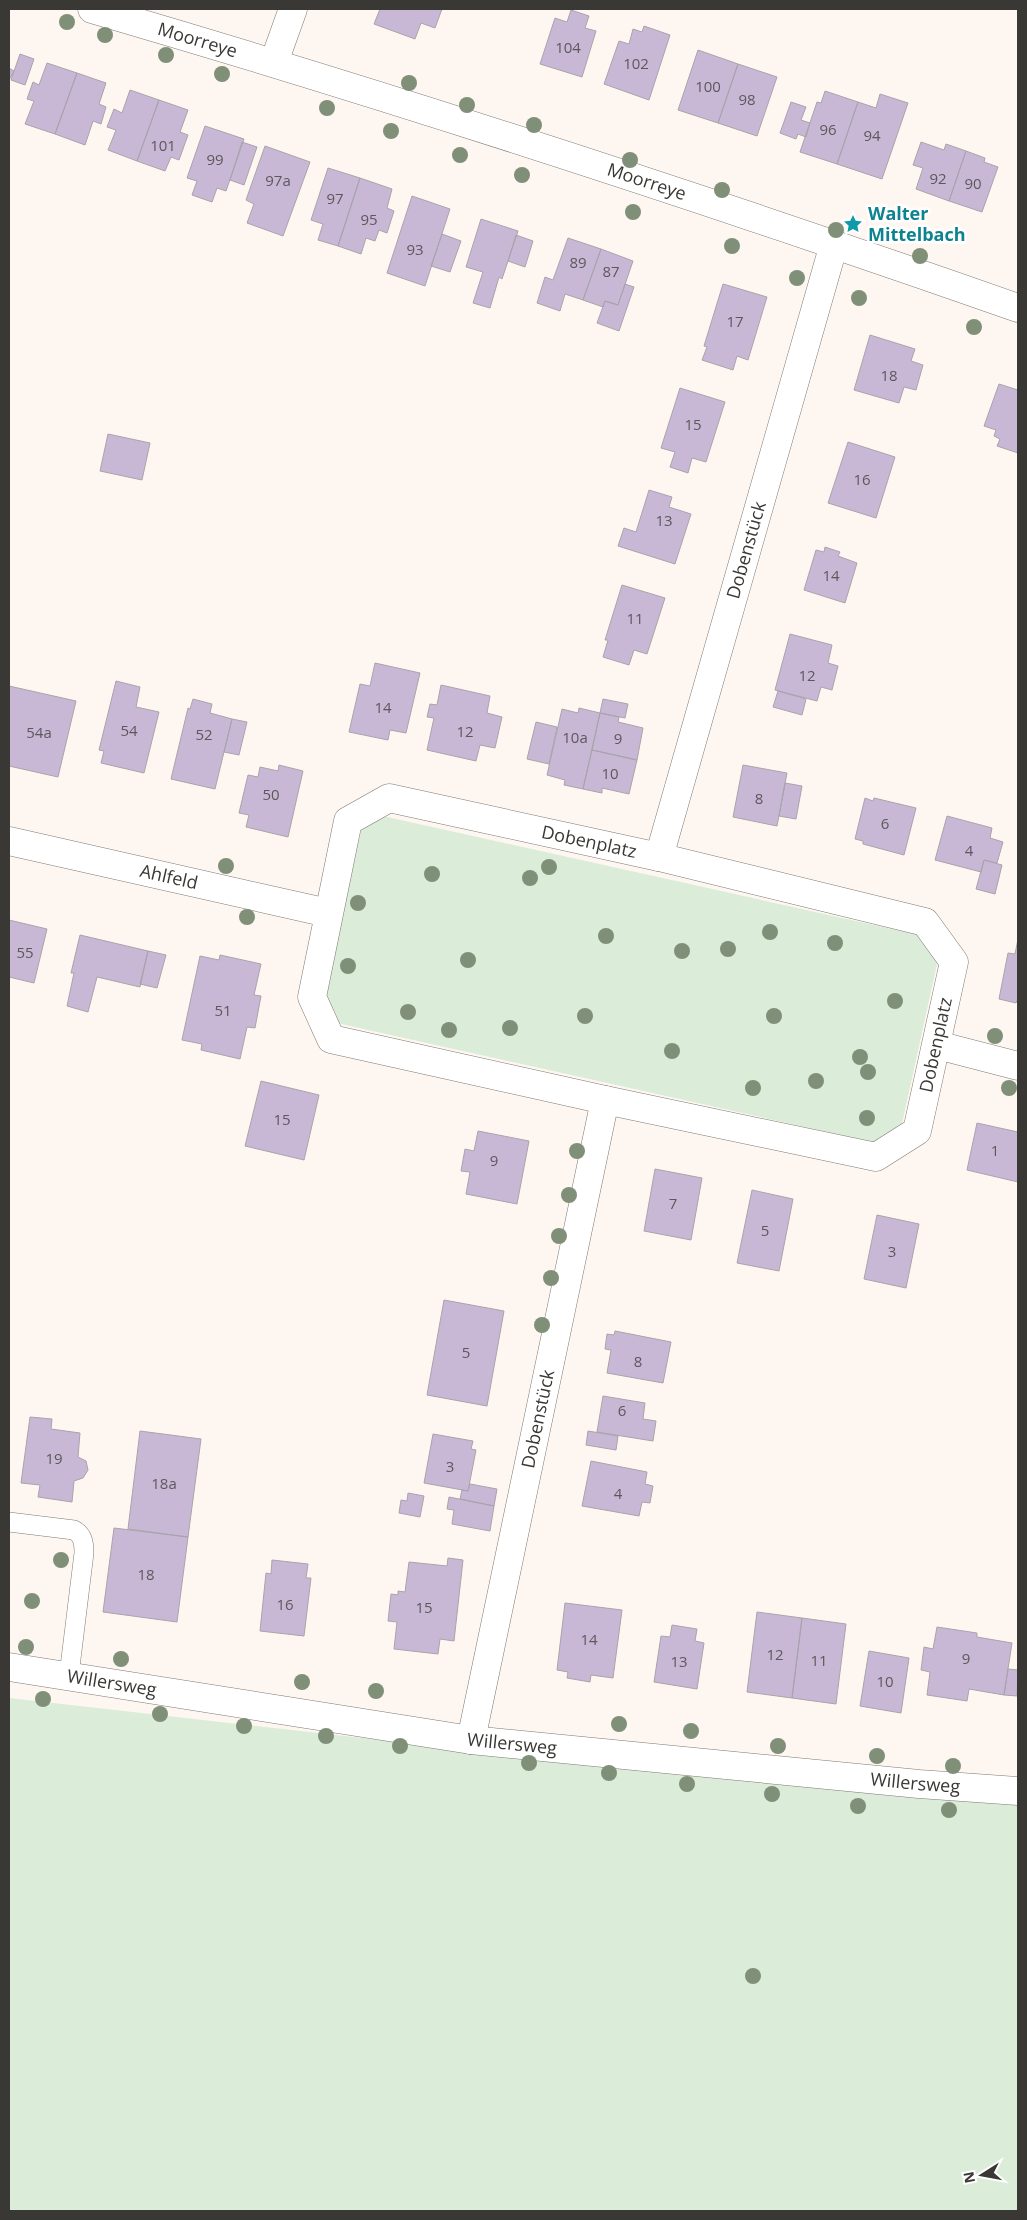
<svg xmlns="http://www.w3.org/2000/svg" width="1027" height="2220" viewBox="0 0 1027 2220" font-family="'Open Sans',sans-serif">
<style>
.green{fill:#dbecd9}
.building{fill:#c8b8d5;stroke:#a8a4ab}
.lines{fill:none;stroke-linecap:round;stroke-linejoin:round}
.lane-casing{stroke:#7f7974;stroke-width:20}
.street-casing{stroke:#7f7974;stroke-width:29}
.lane{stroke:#fff;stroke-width:19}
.street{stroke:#fff;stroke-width:28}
.tree{fill:#808f77}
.labels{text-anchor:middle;stroke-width:5;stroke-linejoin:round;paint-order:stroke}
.number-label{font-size:15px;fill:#5e585d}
.street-label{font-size:18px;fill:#3a3835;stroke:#fff}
.culture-label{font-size:18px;font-weight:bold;fill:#0d838f;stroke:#fff;text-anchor:start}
</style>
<rect width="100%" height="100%" fill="#fef7f1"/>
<path class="green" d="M378,815L928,937L939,955L900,1133L882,1144L332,1022L323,1007L362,826Z
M9,1698L505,1754L1018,1805V2211H9Z"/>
<path class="building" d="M380,9H442L435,28L421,23L415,39L374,24Z
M571,10L589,16L585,28L596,31L582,77L540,64L555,18L567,22Z
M644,26L670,35L649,100L604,84L619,41L629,44L633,29L642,32Z
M698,50L738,64L718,123L678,110Z
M20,54L34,59L25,85L11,80Z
M47,63L77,73L55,134L25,124L34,101L27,99L33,82L39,85Z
M738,64L777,77L757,136L718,123Z
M9,68L14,71L9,80Z
M77,73L106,83L99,104L106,107L101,124L93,121L85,145L55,134Z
M130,90L159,100L137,161L108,150L116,130L107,127L114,109L122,113Z
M825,91L858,102L837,164L800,152L817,102L821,103Z
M880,94L908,103L882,179L837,164L858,102L876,108Z
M159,100L188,110L180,132L188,135L179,160L171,157L165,171L137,161Z
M791,102L806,107L801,120L810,123L806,137L798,134L796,139L780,133Z
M205,126L244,139L226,191L217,188L212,202L192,195L197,181L187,178Z
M242,142L257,147L244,185L230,180Z
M921,142L944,150L946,144L966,151L949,201L916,189L923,168L913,165Z
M265,146L310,162L283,236L247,223L254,204L246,200Z
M966,151L985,158L984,162L998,167L982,212L949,201Z
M328,168L360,178L338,246L318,240L323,224L311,220Z
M360,178L392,189L387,208L394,211L387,233L379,230L375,241L366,238L361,254L338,246Z
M412,196L450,209L425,286L387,273Z
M481,219L518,231L502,279L499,277L490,308L473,303L483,272L466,267Z
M442,234L461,241L450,272L431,266Z
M516,235L533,241L525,267L508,261Z
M568,238L601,249L583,300L565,294L560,311L537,303L545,277L553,280Z
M601,249L633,261L618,305L605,301L603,307L583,300Z
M625,284L634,287L619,331L597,323L605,301L618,305Z
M723,284L767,297L748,360L737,356L733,370L702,360L707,347L704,346Z
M870,335L915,349L911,361L923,365L916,390L904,387L899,403L854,390Z
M999,384L1018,390V453L997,446L1000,439L994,436L996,430L984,426Z
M680,388L725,402L706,462L692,458L688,473L670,467L675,452L661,448Z
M108,434L150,443L142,480L100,471Z
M848,442L895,457L876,518L828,503Z
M649,490L672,497L669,507L691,514L675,564L618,546L624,528L636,532Z
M825,547L840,552L838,556L857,563L845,603L804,590L816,550L824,552Z
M622,585L665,598L647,654L634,650L629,665L603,657L608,640H605Z
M790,634L832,645L828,663L838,666L832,690L821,687L817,701L775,690Z
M375,663L420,673L406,733L390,730L388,740L349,732L360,684L370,686Z
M116,681L140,687L136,707L159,712L144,773L101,763L104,751L99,750Z
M441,685L490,696L487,713L502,717L495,748L480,745L476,761L427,750L434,718L427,717L430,704L437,705Z
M9,686L76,701L58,777L9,766Z
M778,691L806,699L802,715L773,707Z
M193,699L212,704L210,713L232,719L215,789L171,779L188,708L190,709Z
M603,699L628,704L625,718L600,713Z
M579,708L600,713L583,789L564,785L565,780L547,775L562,709L578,713Z
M600,713L619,717L618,722L643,728L637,760L592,750Z
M232,719L247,722L239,755L224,752Z
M536,722L557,727L549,764L527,759Z
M592,750L637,760L629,794L602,788V793L583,789Z
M279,765L303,771L288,837L246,827L249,815L239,813L248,775L258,777L260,767L278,771Z
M743,765L787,773L777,826L733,817Z
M785,783L802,786L796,819L779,816Z
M865,798L873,801L874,798L916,808L904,855L863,844V841L855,839Z
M947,816L992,828L990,838L1003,842L997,863L984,860L981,872L935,860Z
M984,860L1002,865L995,894L976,889Z
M9,920L47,929L34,983L9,977Z
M80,935L148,951L140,987L97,977L88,1012L67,1006L74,973H71Z
M1018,939V998L1016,1003L999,999L1008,953L1015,954Z
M148,951L166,955L157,988L140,984Z
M220,955L261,964L254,995L261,996L255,1028L247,1027L240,1059L201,1050L202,1044L182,1040L200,956L219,960Z
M261,1081L319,1095L304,1160L245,1146Z
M977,1123L1018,1132V1182L967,1170Z
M478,1131L529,1141L517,1204L466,1194L470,1172L461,1171L465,1149L474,1151Z
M655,1169L702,1178L691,1240L644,1231Z
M752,1190L793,1199L779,1271L737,1263Z
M877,1215L919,1224L906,1288L864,1279Z
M444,1300L504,1311L487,1406L427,1395Z
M615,1331L671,1342L663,1383L607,1373L611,1350L605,1349L607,1334L614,1335Z
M603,1396L645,1403L643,1419L656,1421L653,1441L597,1432Z
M30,1417L52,1419L51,1429L80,1433L78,1457L86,1461L88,1470L83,1478L74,1481L72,1502L38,1497L40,1485L21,1483Z
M140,1431L201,1439L188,1537L128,1529Z
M588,1431L618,1436L616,1450L586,1445Z
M433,1434L473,1441L471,1449L476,1450L468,1491L424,1483Z
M591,1461L647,1472L645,1484L653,1486L650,1503L642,1502L639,1516L582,1506Z
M470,1484L497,1489L494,1506L460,1499L462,1490L468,1491Z
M408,1493L424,1496L420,1517L399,1513L401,1500L407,1501Z
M449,1497L494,1506L490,1531L452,1524L454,1510L447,1509Z
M114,1528L188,1537L177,1622L103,1612Z
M448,1558L463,1560L454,1641L440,1639L438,1654L394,1649L397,1622L388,1621L391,1594L398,1595V1591L405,1592L409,1562L447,1566Z
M272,1560L308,1564L306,1578H311L304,1636L260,1631L266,1573L271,1574Z
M565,1603L622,1610L613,1678L591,1675L590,1682L567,1678L568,1672L557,1670Z
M757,1612L802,1618L792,1698L747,1692Z
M802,1618L846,1624L836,1704L792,1698Z
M672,1625L697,1629L695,1641L704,1643L697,1689L654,1682L661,1636L670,1637Z
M937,1627L977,1633V1637L1012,1643L1004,1695L969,1689L967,1701L927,1695L930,1672L921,1670L924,1647L933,1649Z
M869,1651L909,1658L901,1713L860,1706Z
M1008,1669L1018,1670L1017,1696L1004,1695Z"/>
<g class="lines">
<g class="lane-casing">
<path id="lane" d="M9,1522L74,1530C83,1535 84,1543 84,1553L69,1675"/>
</g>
<g class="street-casing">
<g id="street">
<path id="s1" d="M92,9C403,100 712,201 1018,308"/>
<path d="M274,62L293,9"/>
<path d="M389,798L659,857L925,922L954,962L917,1131L876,1157L605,1100L331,1039L312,997L348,821Z"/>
<path id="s2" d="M9,841L328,913"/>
<path id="s3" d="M659,857L834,244"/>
<path d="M937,1045L1018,1066"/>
<path id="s4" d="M9,1667L471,1740L919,1784L1018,1791"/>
<path id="s5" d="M471,1740L605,1100"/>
</g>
</g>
<use href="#lane" class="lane"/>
<use href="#street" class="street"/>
</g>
<g class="tree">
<circle cx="67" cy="22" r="8"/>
<circle cx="105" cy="35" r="8"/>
<circle cx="166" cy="55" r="8"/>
<circle cx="222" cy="74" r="8"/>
<circle cx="409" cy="83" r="8"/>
<circle cx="467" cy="105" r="8"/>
<circle cx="327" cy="108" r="8"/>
<circle cx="534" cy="125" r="8"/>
<circle cx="391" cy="131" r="8"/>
<circle cx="460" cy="155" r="8"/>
<circle cx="630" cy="160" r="8"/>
<circle cx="522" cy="175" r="8"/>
<circle cx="722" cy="190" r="8"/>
<circle cx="633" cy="212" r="8"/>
<circle cx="836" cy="230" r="8"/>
<circle cx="732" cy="246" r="8"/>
<circle cx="920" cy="256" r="8"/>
<circle cx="797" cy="278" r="8"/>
<circle cx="859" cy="298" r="8"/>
<circle cx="974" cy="327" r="8"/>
<circle cx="226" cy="866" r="8"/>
<circle cx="549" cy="867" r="8"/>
<circle cx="432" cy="874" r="8"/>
<circle cx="530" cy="878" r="8"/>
<circle cx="358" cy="903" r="8"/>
<circle cx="247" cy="917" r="8"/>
<circle cx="770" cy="932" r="8"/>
<circle cx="606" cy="936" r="8"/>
<circle cx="835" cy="943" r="8"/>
<circle cx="728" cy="949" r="8"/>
<circle cx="682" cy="951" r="8"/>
<circle cx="468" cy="960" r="8"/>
<circle cx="348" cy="966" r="8"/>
<circle cx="895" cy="1001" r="8"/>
<circle cx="408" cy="1012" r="8"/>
<circle cx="585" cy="1016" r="8"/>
<circle cx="774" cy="1016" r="8"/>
<circle cx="510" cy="1028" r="8"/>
<circle cx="449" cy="1030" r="8"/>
<circle cx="995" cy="1036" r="8"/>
<circle cx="672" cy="1051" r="8"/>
<circle cx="860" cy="1057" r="8"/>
<circle cx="868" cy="1072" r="8"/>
<circle cx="816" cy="1081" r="8"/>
<circle cx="753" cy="1088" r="8"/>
<circle cx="1009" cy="1088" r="8"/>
<circle cx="867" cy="1118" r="8"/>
<circle cx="577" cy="1151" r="8"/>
<circle cx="569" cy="1195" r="8"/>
<circle cx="559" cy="1236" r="8"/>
<circle cx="551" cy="1278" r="8"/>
<circle cx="542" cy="1325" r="8"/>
<circle cx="61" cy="1560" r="8"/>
<circle cx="32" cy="1601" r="8"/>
<circle cx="26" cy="1647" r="8"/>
<circle cx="121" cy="1659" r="8"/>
<circle cx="302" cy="1682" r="8"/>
<circle cx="376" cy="1691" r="8"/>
<circle cx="43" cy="1699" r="8"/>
<circle cx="160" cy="1714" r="8"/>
<circle cx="619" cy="1724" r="8"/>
<circle cx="244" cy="1726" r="8"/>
<circle cx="691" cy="1731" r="8"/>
<circle cx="326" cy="1736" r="8"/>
<circle cx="400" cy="1746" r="8"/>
<circle cx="778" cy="1746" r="8"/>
<circle cx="877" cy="1756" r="8"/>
<circle cx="529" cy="1763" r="8"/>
<circle cx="953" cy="1766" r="8"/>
<circle cx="609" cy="1773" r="8"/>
<circle cx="687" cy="1784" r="8"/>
<circle cx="772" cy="1794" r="8"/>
<circle cx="858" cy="1806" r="8"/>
<circle cx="949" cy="1810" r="8"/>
<circle cx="753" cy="1976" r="8"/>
</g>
<defs>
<g id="sight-bare" transform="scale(1.5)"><path d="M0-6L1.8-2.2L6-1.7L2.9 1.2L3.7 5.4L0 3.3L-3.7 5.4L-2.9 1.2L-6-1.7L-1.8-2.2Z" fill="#0f9aa8" stroke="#fff" stroke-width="2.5" paint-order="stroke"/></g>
</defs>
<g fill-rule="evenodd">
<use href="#sight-bare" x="853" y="224"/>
</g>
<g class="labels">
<g class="number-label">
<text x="568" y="53">104</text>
<text x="636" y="69">102</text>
<text x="708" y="92">100</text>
<text x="747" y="105">98</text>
<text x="828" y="135">96</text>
<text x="872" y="141">94</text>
<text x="163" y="151">101</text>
<text x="215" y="165">99</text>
<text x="938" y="184">92</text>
<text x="278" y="186">97a</text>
<text x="973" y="189">90</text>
<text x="335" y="204">97</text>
<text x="369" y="225">95</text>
<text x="415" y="255">93</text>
<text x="578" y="268">89</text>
<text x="611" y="277">87</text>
<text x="735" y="327">17</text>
<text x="889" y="381">18</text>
<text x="693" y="430">15</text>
<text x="862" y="485">16</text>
<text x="664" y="526">13</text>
<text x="831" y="581">14</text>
<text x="635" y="624">11</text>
<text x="807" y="681">12</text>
<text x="383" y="713">14</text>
<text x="129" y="736">54</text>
<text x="465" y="737">12</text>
<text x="39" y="738">54a</text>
<text x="204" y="740">52</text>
<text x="575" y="743">10a</text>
<text x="618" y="744">9</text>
<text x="610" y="779">10</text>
<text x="271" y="800">50</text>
<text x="759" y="804">8</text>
<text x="885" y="829">6</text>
<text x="969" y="856">4</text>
<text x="25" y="958">55</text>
<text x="223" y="1016">51</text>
<text x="282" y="1125">15</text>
<text x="995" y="1156">1</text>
<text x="494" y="1166">9</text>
<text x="673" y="1209">7</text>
<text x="765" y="1236">5</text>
<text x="892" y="1257">3</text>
<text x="466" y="1358">5</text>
<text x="638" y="1367">8</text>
<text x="622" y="1416">6</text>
<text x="54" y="1464">19</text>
<text x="450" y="1472">3</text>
<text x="164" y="1489">18a</text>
<text x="618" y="1499">4</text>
<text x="146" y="1580">18</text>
<text x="285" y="1610">16</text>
<text x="424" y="1613">15</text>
<text x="589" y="1645">14</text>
<text x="775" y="1660">12</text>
<text x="966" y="1664">9</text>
<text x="819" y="1666">11</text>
<text x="679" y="1667">13</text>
<text x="885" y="1687">10</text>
</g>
<g class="street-label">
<text dy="6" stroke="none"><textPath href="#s1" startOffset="110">Moorreye</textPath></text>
<text dy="6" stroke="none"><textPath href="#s1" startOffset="581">Moorreye</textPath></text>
<text dy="6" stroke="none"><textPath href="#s3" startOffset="319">Dobenstück</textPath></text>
<text transform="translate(589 842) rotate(12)" y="6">Dobenplatz</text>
<text dy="6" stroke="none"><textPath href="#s2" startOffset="164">Ahlfeld</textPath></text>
<text transform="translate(936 1045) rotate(-78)" y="6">Dobenplatz</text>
<text dy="6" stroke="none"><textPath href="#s5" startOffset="328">Dobenstück</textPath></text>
<text dy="6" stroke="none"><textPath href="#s4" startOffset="104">Willersweg</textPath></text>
<text dy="6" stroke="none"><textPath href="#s4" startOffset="509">Willersweg</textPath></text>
<text dy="6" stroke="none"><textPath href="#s4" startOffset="914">Willersweg</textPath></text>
</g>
<g class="culture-label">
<text x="868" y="220">Walter<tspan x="868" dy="21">Mittelbach</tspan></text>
</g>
</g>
<rect width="1027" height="2220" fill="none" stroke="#3a3835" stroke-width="20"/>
<g transform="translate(982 2175) rotate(259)" stroke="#ffffff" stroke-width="4" paint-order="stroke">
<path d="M0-4L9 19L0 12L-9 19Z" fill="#3a3835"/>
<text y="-8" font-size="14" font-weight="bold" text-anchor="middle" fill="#3a3835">N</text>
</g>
</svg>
